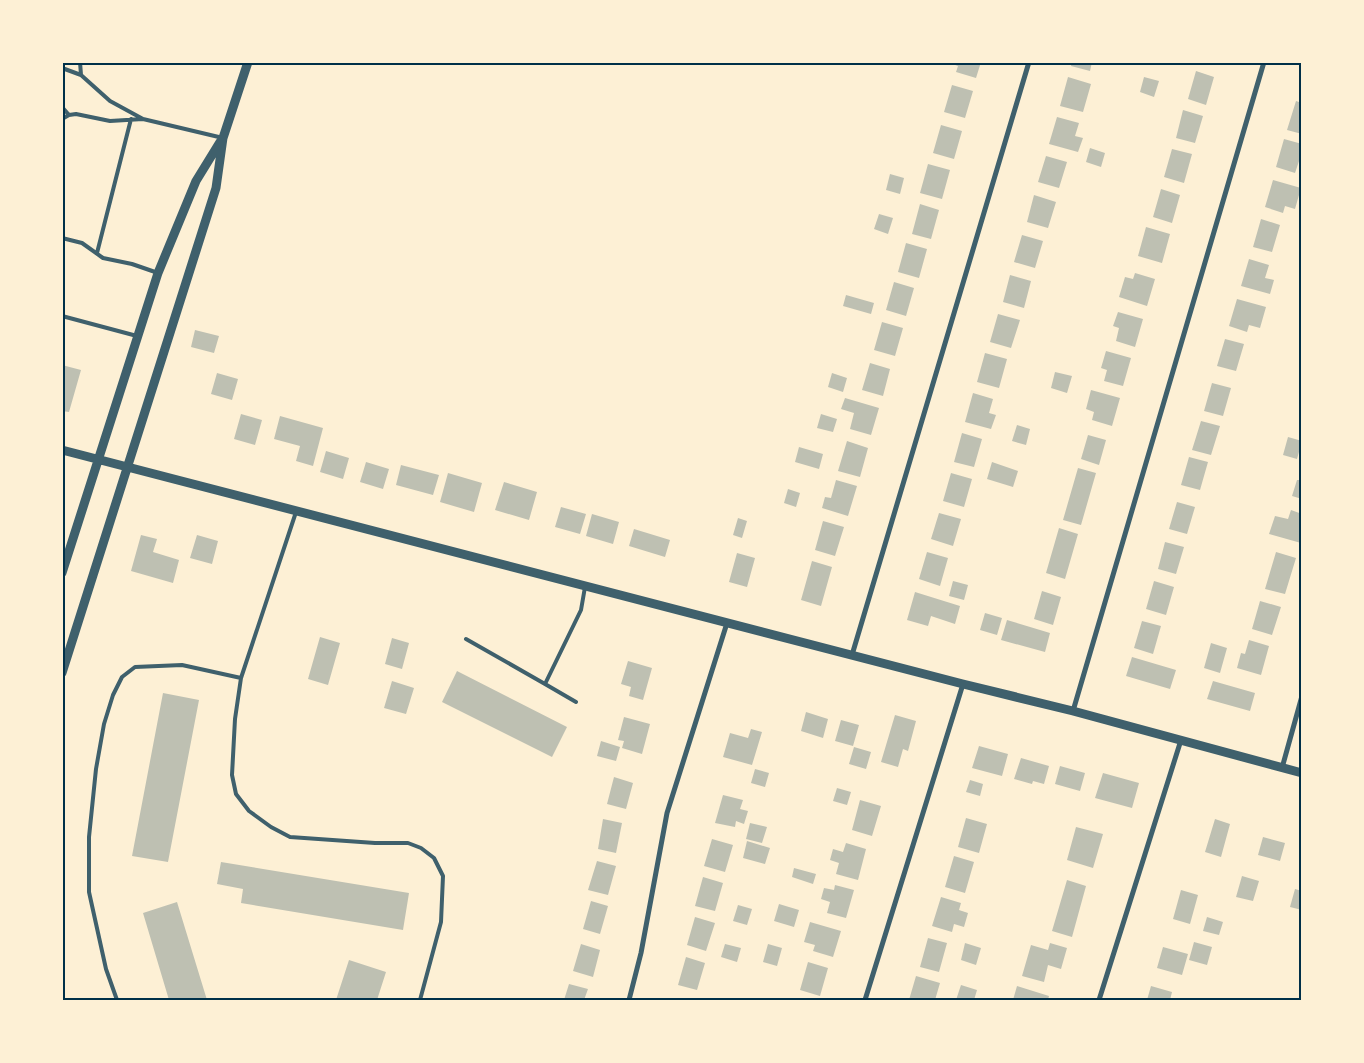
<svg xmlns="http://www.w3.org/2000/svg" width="1364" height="1063" viewBox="0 0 1364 1063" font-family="'DejaVu Sans',sans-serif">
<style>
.building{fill:#bec0b2}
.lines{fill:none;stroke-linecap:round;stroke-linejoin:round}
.service{stroke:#3f606c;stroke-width:4}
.minor{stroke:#3f606c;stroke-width:5}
.tertiary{stroke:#3f606c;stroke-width:9}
.neatline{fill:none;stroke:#003049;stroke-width:2}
</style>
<rect width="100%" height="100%" fill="#fdf0d5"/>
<path class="building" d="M947,62H981L976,78L956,72L958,66Z
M1072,62H1092L1090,71L1071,66Z
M1196,71L1214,77L1206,105L1188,99Z
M1068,77L1091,84L1083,112L1060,106Z
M1144,77L1159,81L1154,97L1140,92Z
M952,85L973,91L965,118L944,112Z
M1296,101L1302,103V134L1287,130Z
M1183,110L1203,116L1195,143L1176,138Z
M1057,117L1079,123L1075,136L1083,138L1078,152L1049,144Z
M941,125L962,131L954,159L933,153Z
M1284,139L1302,144V152L1295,173L1276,167Z
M1090,148L1105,153L1101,167L1086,162Z
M1172,149L1192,154L1184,183L1164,177Z
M1046,156L1067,162L1059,188L1038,182Z
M928,164L950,170L942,199L920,193Z
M890,174L904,178L900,194L886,190Z
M1273,180L1301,188L1295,209L1285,206L1283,213L1265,207Z
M1161,189L1180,195L1172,223L1153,217Z
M1034,195L1056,202L1048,228L1027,222Z
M920,204L939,210L931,239L912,234Z
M879,214L893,218L888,234L874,229Z
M1261,219L1280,225L1272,252L1253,247Z
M1146,227L1170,234L1162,263L1138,256Z
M1022,235L1043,241L1035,268L1014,262Z
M906,243L927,249L919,278L898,272Z
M1249,259L1269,265L1265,278L1274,280L1270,294L1241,286Z
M1135,273L1155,279L1147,306L1119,297L1125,277L1133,279Z
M1010,275L1031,281L1024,308L1003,302Z
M894,282L914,288L906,316L886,310Z
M846,295L874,303L871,314L843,306Z
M1237,299L1266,307L1260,328L1249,325L1247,332L1229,326Z
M1118,312L1143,319L1135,347L1116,341L1119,328L1113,326Z
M998,314L1020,320L1011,348L990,342Z
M882,322L903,328L895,356L874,350Z
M195,330L219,336L214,353L191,347Z
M1225,339L1244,344L1236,371L1217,366Z
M1106,351L1131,358L1123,386L1104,381L1107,370L1101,368Z
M985,353L1007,359L999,388L977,382Z
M870,363L890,369L883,396L862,390Z
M62,365L81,370L69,412L62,411Z
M1055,372L1072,376L1067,393L1051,388Z
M217,373L238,379L232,400L211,394Z
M832,373L847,378L843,392L828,387Z
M1212,383L1231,388L1223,416L1204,411Z
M1091,390L1120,398L1112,426L1092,420L1094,412L1086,409Z
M973,393L993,399L989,413L996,415L991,429L965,422Z
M845,398L879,408L871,435L850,429L854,413L841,409Z
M241,414L262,420L255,445L234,439Z
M821,414L837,419L833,432L817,428Z
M280,416L323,428L313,466L296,461L300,446L274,439Z
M1201,421L1220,426L1211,455L1192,450Z
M1017,425L1030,429L1026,445L1012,441Z
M962,433L982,439L974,467L954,462Z
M1088,435L1106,440L1099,465L1081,459Z
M1288,437L1302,441L1297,459L1283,455Z
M847,441L868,448L860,477L838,471Z
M799,447L823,454L819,469L795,462Z
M326,451L349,458L343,479L320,472Z
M1189,457L1208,462L1200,490L1181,485Z
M366,462L389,469L383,489L360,482Z
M992,462L1018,471L1013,487L987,479Z
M401,465L439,475L433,495L396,485Z
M1078,468L1096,473L1081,525L1063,520Z
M448,473L482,483L474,512L440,502Z
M951,473L972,479L964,507L943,501Z
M1301,475H1302V499L1292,496L1297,480H1299Z
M836,480L857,486L848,516L822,508L825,497L831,498Z
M504,482L537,492L529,520L495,510Z
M788,489L800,493L796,507L784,503Z
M1177,502L1195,507L1187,534L1169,529Z
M561,507L586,514L580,534L555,527Z
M1291,510L1302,514L1301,543L1269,534L1275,516L1288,519Z
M939,513L961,519L953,546L931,539Z
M592,514L619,522L613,544L586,536Z
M738,518L747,521L742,538L733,535Z
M823,521L844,527L835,556L815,550Z
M1059,528L1078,534L1065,579L1046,573Z
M634,529L670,540L665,557L629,546Z
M141,535L157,539L153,552L179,560L173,583L131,571Z
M197,535L218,541L212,564L190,558Z
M1165,542L1184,547L1176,574L1158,569Z
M927,552L948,558L940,586L919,579Z
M1276,552L1296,558L1285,594L1265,589Z
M737,553L755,558L747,587L729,582Z
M812,561L832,567L821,606L801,600Z
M953,581L968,585L964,600L949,596Z
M1154,581L1174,587L1166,615L1146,609Z
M1042,591L1061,597L1053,625L1034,619Z
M915,592L960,606L955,624L931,616L928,626L907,620Z
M1260,601L1281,607L1272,635L1252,629Z
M985,613L1002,618L997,635L980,630Z
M1007,620L1050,633L1045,652L1001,640Z
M1142,621L1161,626L1153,654L1134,648Z
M320,637L340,643L328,685L308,679Z
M392,638L409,643L402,669L385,664Z
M1249,640L1269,646L1261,675L1237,668L1241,653L1245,654Z
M1211,643L1227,648L1220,673L1204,668Z
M1132,657L1176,670L1170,689L1126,676Z
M628,661L652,668L643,700L629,696L631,687L621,684Z
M457,671L567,727L552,757L442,702Z
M392,681L414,688L406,714L384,708Z
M1213,681L1255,693L1250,711L1207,699Z
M163,693L199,700L168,862L132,856Z
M806,712L828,719L823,738L801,731Z
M895,715L916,721L908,751L903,749L898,767L881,762Z
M624,717L650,724L642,754L622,748L624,741L618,740Z
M841,720L859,725L853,746L835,741Z
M751,729L762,732L752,765L723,757L730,733L748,738Z
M601,741L620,747L616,761L597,756Z
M979,746L1008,754L1002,776L972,768Z
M854,747L871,752L866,769L849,764Z
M1021,758L1049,766L1044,784L1033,781L1032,784L1014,779Z
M1060,766L1085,773L1080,791L1055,784Z
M755,769L769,773L765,787L751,783Z
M1103,773L1139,783L1132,808L1095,798Z
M614,777L633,783L626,809L607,804Z
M970,780L983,784L980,796L966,792Z
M837,788L851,792L847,805L833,801Z
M723,795L743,800L740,809L748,811L744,824L736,821L735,827L715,823Z
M860,800L881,806L872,836L852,830Z
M966,818L987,824L979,853L958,847Z
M603,819L622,823L616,853L598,849Z
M1215,819L1230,824L1221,857L1205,852Z
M750,823L767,827L762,843L746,839Z
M1076,827L1103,834L1093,868L1067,860Z
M1263,837L1285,843L1280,861L1258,855Z
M712,839L733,845L725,872L704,866Z
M747,841L770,848L765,864L743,858Z
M846,843L866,849L858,880L836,874L839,863L830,860L833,849L843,852Z
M954,856L974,862L965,893L945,887Z
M597,861L616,866L608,895L588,890Z
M221,862L409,893L403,930L241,903L243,889L217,884Z
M794,868L816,874L813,884L792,877Z
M1242,876L1259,881L1253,901L1236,897Z
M703,877L723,883L715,911L695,906Z
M1067,880L1086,886L1072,937L1052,931Z
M835,885L854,890L846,918L827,913L830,902L821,899L824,888L834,890Z
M1295,889L1302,891V910L1290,907Z
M1181,890L1198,895L1190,924L1173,919Z
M941,897L961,903L959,910L968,913L964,927L954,924L952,932L932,926Z
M591,901L608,906L600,934L583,929Z
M177,902L207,1000H169L143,913Z
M779,904L799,910L794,927L774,921Z
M738,905L752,909L747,925L733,921Z
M695,917L715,923L706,951L687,945Z
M1207,917L1223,922L1219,935L1203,931Z
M810,922L841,931L833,957L813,951L815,945L804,942Z
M928,938L947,943L939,972L920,967Z
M1194,942L1212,947L1207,965L1189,960Z
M965,943L981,948L976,965L961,960Z
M1050,943L1067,948L1061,969L1048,965L1044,982L1022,976L1031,945L1048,950Z
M581,944L600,950L593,977L573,971Z
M725,944L741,948L737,962L721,957Z
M768,944L782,948L777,966L763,962Z
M1163,947L1188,954L1182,975L1157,968Z
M686,957L705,963L697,990L678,985Z
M349,960L386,972L377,1000H336Z
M808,962L828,968L820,996L800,990Z
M916,976L940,983L935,1000H909Z
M569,984L588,989L584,1000H564Z
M961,985L977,990L974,1000H956Z
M1017,986L1049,996L1048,1000H1013Z
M1151,986L1172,992L1170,1000H1147Z"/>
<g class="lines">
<path class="service" d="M80,62L81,75L110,101L143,119
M62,68L81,75
M62,107L69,115
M62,119L69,115L76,114L110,121L143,119L223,138
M62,238L82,243L103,258L132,264L158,273
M97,253L131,119
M62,316L137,336
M296,512L241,678L235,719L232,775L236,794L249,811L271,827L290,837L375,843H408L421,848L434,858L443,876L441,922L420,1000
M466,639L545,684L581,610L585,587
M545,684L576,702
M117,1000L106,969L89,892V837L96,769L104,724L113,695L122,677L135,667L182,665L241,678"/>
<path class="minor" d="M852,655L1029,62
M1073,711L1264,62
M1282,768L1302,696
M629,1000L641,953L667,813L727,623
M865,1000L963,684
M1099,1000L1181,740"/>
<path class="tertiary" d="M62,450L963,684L1073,711L1302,773
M62,573L158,273L196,181L220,142
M62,673L216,188L223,138L248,62"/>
</g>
<rect width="1364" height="1063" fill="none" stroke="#fdf0d5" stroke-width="128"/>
<rect x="64" y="64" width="1236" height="935" class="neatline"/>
</svg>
